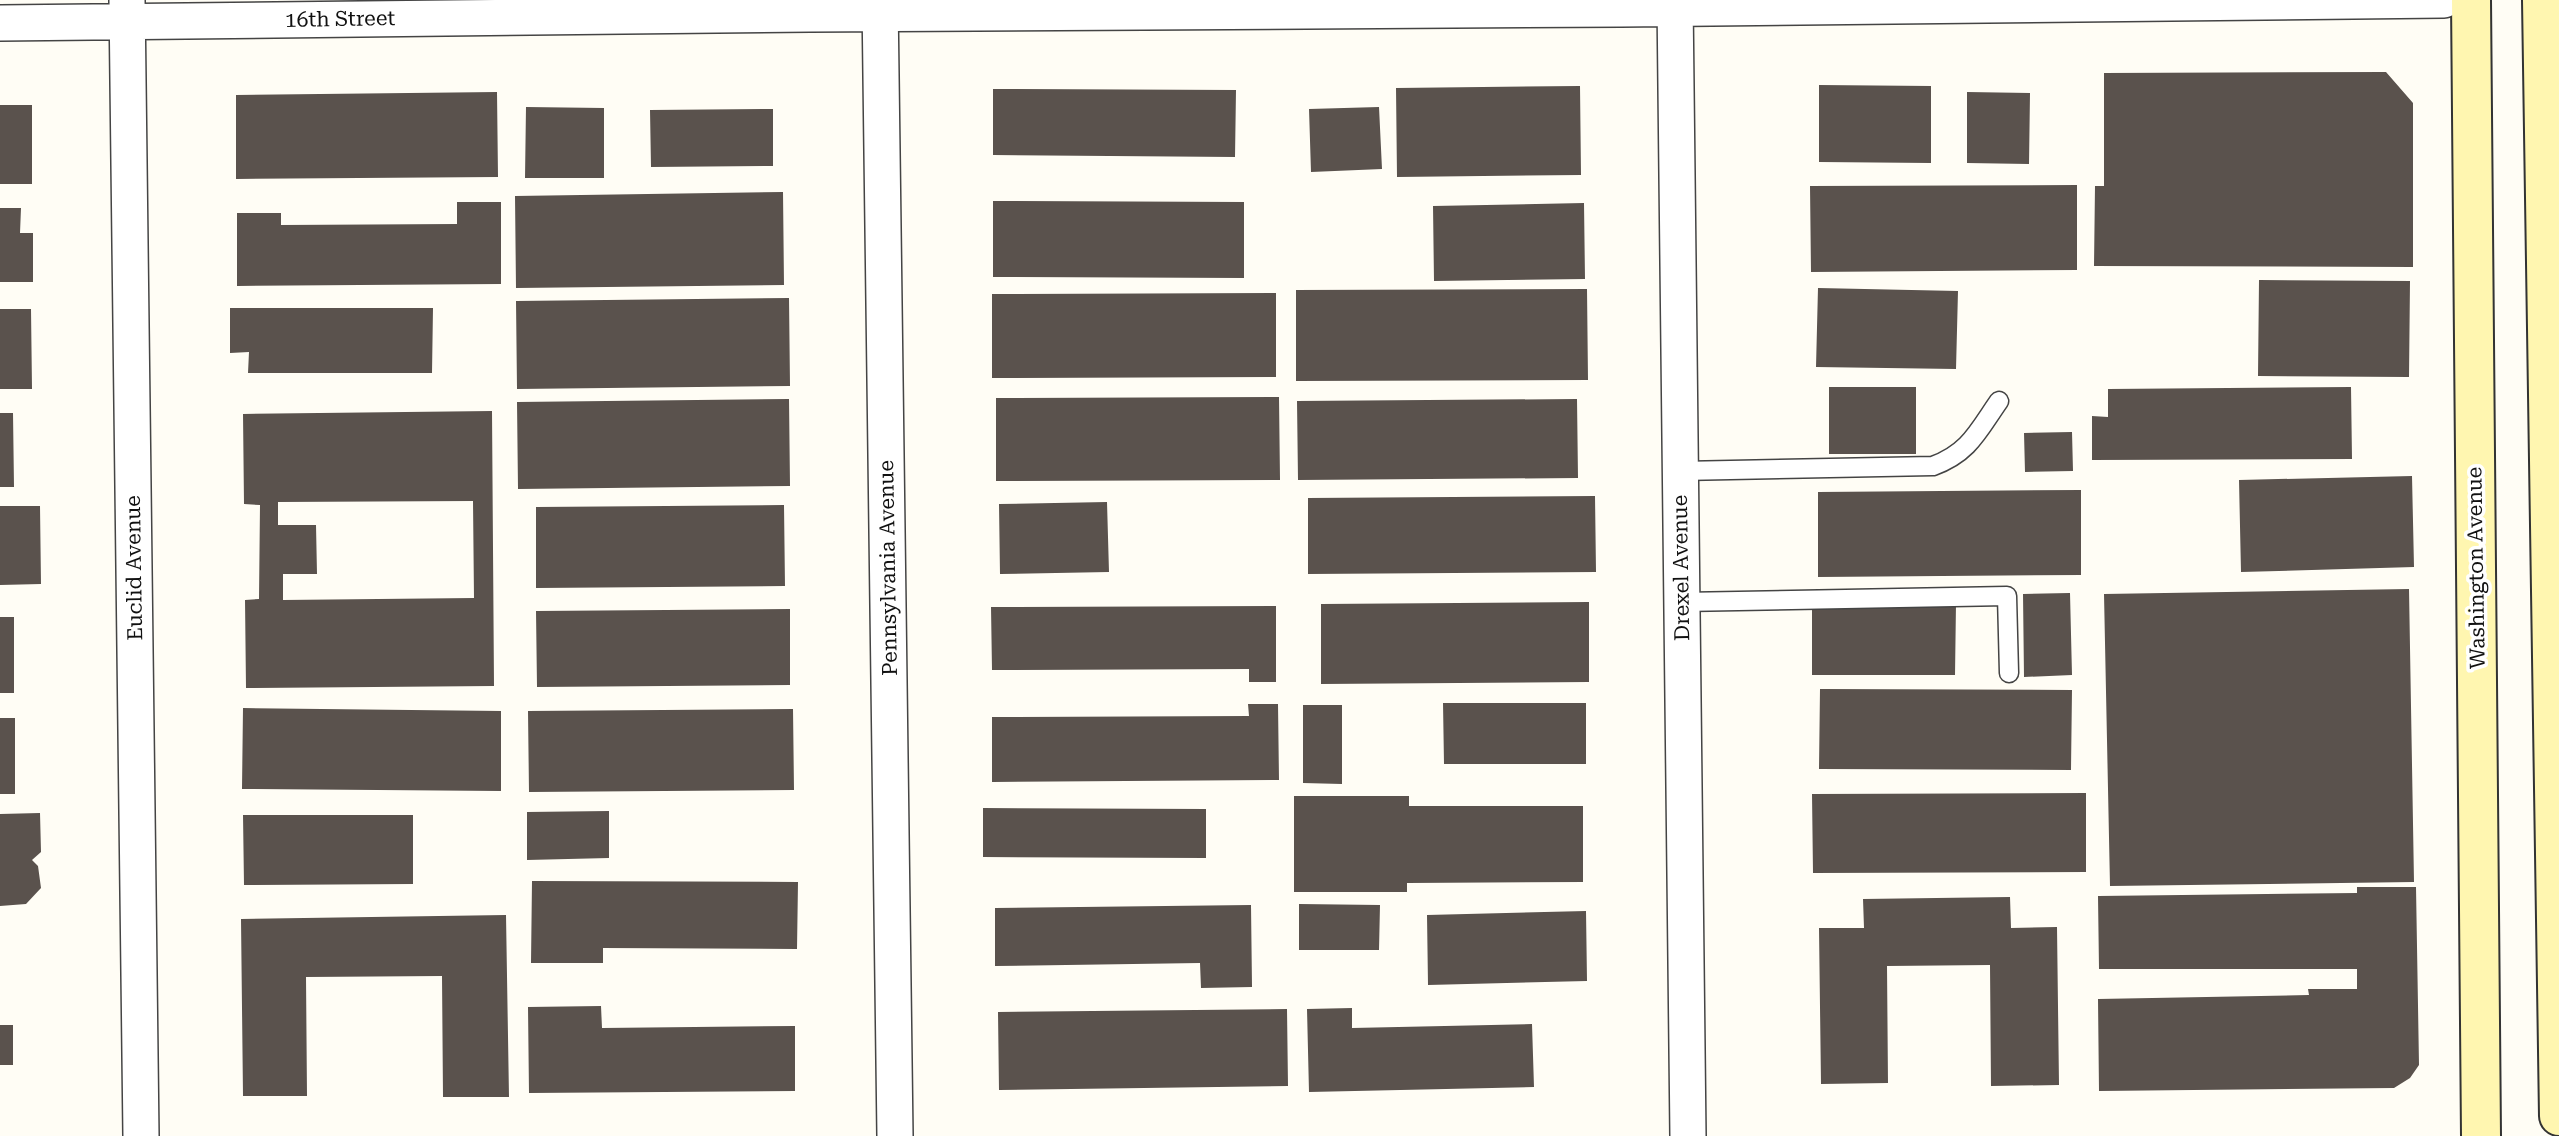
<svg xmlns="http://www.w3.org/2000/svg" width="2559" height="1136" viewBox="0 0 2559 1136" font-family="'Roboto Serif',serif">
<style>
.building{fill:#5a524d;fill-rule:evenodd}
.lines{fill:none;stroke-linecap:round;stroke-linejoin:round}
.lane-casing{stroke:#444;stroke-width:21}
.street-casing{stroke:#444;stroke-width:38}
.secondary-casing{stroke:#333;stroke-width:42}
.lane{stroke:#fff;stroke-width:18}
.street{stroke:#fff;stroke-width:35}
.secondary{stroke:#fff6b0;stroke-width:38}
.labels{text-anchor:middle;stroke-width:7;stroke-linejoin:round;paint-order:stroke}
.street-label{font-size:21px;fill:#111;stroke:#fff}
</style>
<rect width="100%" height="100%" fill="#fffdf5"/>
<path class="building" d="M2386,72L2413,103V267L2094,266L2095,186H2104V73Z
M1819,85L1931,86V163L1819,162Z
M1580,86L1581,175L1397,177L1396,88Z
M993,89L1236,90L1235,157L993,155Z
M497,92L498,177L236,179V95Z
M1967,92L2030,93L2029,164L1967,163Z
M0,105H32V184H0Z
M526,107L604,108V178H525Z
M1379,107L1382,169L1311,172L1309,109Z
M773,109V166L651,167L650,110Z
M2077,185V270L1811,272L1810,186Z
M783,192L784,285L516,288L515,196Z
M993,201L1244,202V278L993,277Z
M457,202H501V284L237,286V213H281V225L457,224Z
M1584,203L1585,279L1434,281L1433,206Z
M0,208H21L20,233H33V282H0Z
M2259,280L2410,281L2409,377L2258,376Z
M1818,288L1958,291L1956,369L1816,367Z
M1587,289L1588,380L1296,381V290Z
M1276,293V377L992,378V294Z
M789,298L790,386L517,389L516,301Z
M230,308H433L432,373H248L249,352L230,353Z
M0,309H31L32,389H0Z
M1829,387H1916V454H1829Z
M2351,387L2352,459L2092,460V416L2108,417V389Z
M1279,397L1280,480L996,481V398Z
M789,399L790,486L518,489L517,402Z
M1577,399L1578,478L1298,480L1297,401Z
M492,411L494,686L246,688L245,600L259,599L260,505L244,504L243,414ZM473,501L474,598L283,600V574H317L316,525H278V502Z
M0,413H13L14,487H0Z
M2072,432L2073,471L2025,472L2024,433Z
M2412,476L2414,567L2241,572L2239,480Z
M2081,490V575L1818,577V492Z
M1595,496L1596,572L1308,574V498Z
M1107,502L1109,572L1000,574L999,504Z
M784,505L785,586L536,588V507Z
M0,506H40L41,584L0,585Z
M2409,589L2414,882L2110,886L2104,594Z
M2070,593L2072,675L2024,677L2023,594Z
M1589,602V682L1321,684V604Z
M1812,602L1956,603L1955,675H1812Z
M1276,606V682H1249V669L992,670L991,607Z
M790,609V685L537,687L536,611Z
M0,617H14V693H0Z
M1820,689L2072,690L2071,770L1819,769Z
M1443,703H1586V764H1444Z
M1248,704H1278L1279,780L992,782V717L1249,716Z
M1303,705H1342V784L1303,783Z
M243,708L501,711V791L242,789Z
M793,709L794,790L529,792L528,711Z
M0,718H15V794H0Z
M2086,793V872L1813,873L1812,794Z
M1294,796H1409V806H1583V882L1407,883V892H1294Z
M983,808L1206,809V858L983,857Z
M609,811V858L527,860V812Z
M40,813L41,852L32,860L38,866L41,888L26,904L0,906V814Z
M243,815H413V884L244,885Z
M532,881L798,882L797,949L603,948V963H531Z
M2357,887H2416L2419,1065L2410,1078L2394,1088L2099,1091L2098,999L2309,995L2308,989H2357V969H2099L2098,896L2357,893Z
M2010,897L2011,928L2057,927L2059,1085L1991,1086L1990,965L1887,966L1888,1083L1821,1084L1819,928H1864L1863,899Z
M1299,904L1380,905L1379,950H1299Z
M1251,905L1252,987L1201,988L1200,963L995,966V908Z
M1586,911L1587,981L1428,985L1427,915Z
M506,915L509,1097H443L442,976L306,977L307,1096H243L241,919Z
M601,1006L602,1028L795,1026V1091L529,1093L528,1007Z
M1352,1008V1028L1532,1024L1534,1087L1309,1092L1307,1009Z
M1287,1009L1288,1086L999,1090L998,1012Z
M0,1025H13V1065H0Z"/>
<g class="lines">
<g class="lane-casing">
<path id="lane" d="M1681,471L1933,466C1969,453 1978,431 1999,401
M1682,602L2007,596L2009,673"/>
</g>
<g class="street-casing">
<path id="street" d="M127,0L141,1136
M880,0L895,1136
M1675,0L1688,1136
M0,23L810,14L1621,9L2444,0"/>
</g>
<g class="secondary-casing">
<path id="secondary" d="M2471,0L2481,1136
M2542,0L2559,1116"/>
</g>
<use href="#lane" class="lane"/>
<use href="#street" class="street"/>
<use href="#secondary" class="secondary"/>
</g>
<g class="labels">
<g class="street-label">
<text transform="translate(340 19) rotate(-1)" y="7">16th Street</text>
<text transform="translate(134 568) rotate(-91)" y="7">Euclid Avenue</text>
<text transform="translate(888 568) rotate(-91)" y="7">Pennsylvania Avenue</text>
<text transform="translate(1681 568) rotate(-91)" y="7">Drexel Avenue</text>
<text transform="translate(2476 568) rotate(-91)" y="7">Washington Avenue</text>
</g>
</g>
</svg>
